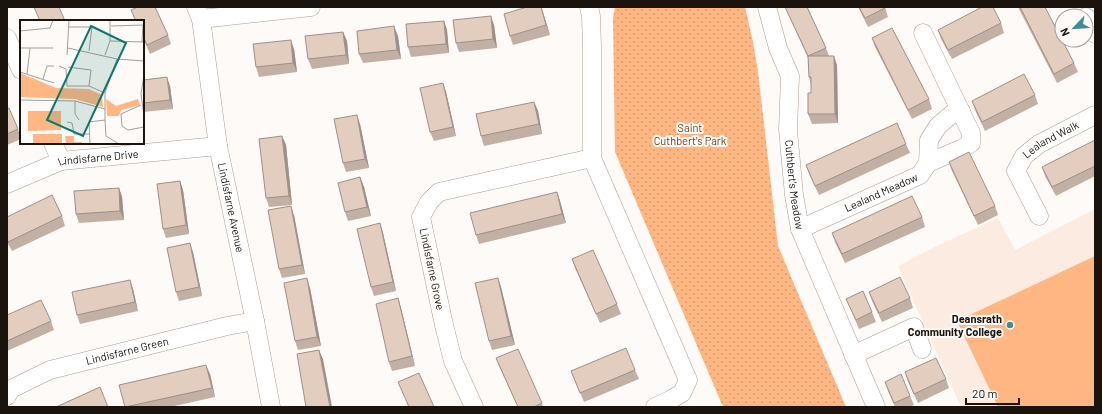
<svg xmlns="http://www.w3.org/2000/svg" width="1102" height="414" viewBox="0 0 1102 414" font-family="Barlow,sans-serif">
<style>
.built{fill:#fcebe0}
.green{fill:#feb683}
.park{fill:url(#park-dots)}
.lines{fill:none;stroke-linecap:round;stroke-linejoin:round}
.minor-casing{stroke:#af9c8e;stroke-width:19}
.minor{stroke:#fff;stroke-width:18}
.wall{fill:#c2b0a4}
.shaded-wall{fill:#9e9086}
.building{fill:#e2cdbf;stroke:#9e9086}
.poi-dot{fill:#448c8f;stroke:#fefaf7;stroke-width:1.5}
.labels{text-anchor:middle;stroke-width:4;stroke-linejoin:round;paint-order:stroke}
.park-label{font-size:11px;fill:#713e15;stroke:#fefaf7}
.street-label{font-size:11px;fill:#1a130e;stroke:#fefaf7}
.poi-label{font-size:11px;font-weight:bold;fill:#1a130e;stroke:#fefaf7;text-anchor:end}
.inset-road{fill:none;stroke:#a39e9a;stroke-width:1}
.view{fill:#0f766e;fill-opacity:0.15;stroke:#0f766e;stroke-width:2}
.inset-edge{fill:none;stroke:#1a130e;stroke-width:2}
</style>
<defs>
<pattern id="park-dots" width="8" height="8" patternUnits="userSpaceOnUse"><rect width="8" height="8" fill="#feb683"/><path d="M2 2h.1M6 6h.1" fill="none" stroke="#d99c70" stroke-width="1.8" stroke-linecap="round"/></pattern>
</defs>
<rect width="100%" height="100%" fill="#fefaf7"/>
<path class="built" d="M1095,209V407H961L898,266L939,245L998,218L1015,250Z"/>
<path class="green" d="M1095,256V407H998L957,321Z"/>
<path class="park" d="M615,7H745L753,42L758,72L778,246L846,407H723L615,152L613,18Z"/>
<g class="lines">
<g class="minor-casing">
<g id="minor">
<path id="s1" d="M196,7L201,19L218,146L255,321L271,407"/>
<path d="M589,7L591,16L592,47V158L688,380L682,393L670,400L655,407"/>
<path id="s2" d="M767,7L778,48L790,76L788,130L794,195L800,229L876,407"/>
<path d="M1086,17L1095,34"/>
<path d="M201,19L311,7"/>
<path d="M923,33L971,133V143L963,148L928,163"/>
<path d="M7,38L21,70"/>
<path d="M53,143L61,161"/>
<path id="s3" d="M7,184L61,161L218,146"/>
<path id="s4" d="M1039,216L1016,171L1024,156L1039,144L1095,115"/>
<path id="s5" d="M800,229L920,175L928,163L929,140L938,126L952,114L961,111"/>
<path d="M853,355L914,327L922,349"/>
<path id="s6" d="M7,396L11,389L50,370L227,326L255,321"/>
<path d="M474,407L453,361L444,325L421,217L429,202L439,192L592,158"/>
</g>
</g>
<use href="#minor" class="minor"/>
</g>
<path class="wall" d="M541,7L550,35L513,45L510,36Z
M785,7H807L826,48L829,56L837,65L838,123L812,124L808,114L811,93V85L809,77L808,58Z
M858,7H885L888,17L868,27Z
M1018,7H1045L1074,63L1078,72L1057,83Z
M131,10L168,35L171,44L150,54L143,38V21H135Z
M444,21L447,30L449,53L411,57L408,47Z
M1001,23L1004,33L952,59L941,39L938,30Z
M494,25L497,48L459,52L456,43Z
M343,32L347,41L349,64L312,69L308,59Z
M398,36L401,59L363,63L359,54Z
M872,38L929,99L932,109L912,119L875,47Z
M294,49L297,72L259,77L256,67Z
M143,80L170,86L173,109L143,112Z
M443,83L446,92L456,136L434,141L430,132Z
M1035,95L1038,104L985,131L975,110L972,101Z
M534,102L538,111L542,134L484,146L481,136Z
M7,109L18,129L21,138V139L7,145Z
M360,124L369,168L346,172L343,163Z
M282,136L286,145L292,205L269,207L266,198Z
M1095,140V176L1056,196L1045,176L1042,167Z
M906,144L910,153L819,195L809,174L806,165Z
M949,162L995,206L998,215L978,225L952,171Z
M360,177L364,187L371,216L348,221L345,212Z
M180,181L183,190L189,234L166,238L163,229Z
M119,188L122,197L124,220L79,223L76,214Z
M557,192L560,201L566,223L479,244L476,235Z
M294,215L305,274L282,278L279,269Z
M62,216L65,226L12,251L7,242V217Z
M922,217L925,227L845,263L835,242L832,233Z
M380,223L383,233L396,291L374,296L371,287Z
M193,252L202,296L179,301L176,292Z
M572,259L617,304L621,314L600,323L575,268Z
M498,278L501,287L515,345L492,350L489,341Z
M130,280L133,289L138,311L80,324L77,315Z
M310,288L321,346L298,350L295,341Z
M869,292L910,298L913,308L882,322L872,301Z
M398,298L401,308L415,366L392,371L389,362Z
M846,299L872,312L876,322L859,329L850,308Z
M7,315L51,321L54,330L7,351Z
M496,358L542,403L543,407H518L500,368Z
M635,370L639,379L584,402L571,371Z
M905,372L946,379L949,388L918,403L908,382Z
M210,374L215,397L170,407H125Z
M885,382L910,396L914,405L909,407H895L888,391Z"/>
<path class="shaded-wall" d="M541,7L543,12L550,35L546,25Z
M491,16L494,25L497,48L493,39Z
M444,21L447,30L449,53L446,44Z
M394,26L398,36L401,59L397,50Z
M343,32L347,41L349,64L346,55Z
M291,40L294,49L297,72L293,63Z
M834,56L837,65L838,123L835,114Z
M167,77L170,86L173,109L170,100Z
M443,83L446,92L456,136L453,127Z
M534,102L538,111L542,134L539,124Z
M357,115L360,124L369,168L365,159Z
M282,136L286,145L292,205L289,196Z
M360,177L364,187L371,216L367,207Z
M180,181L183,190L189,234L186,225Z
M119,188L122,197L124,220L120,211Z
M557,192L560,201L566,223L562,214Z
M291,206L294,215L305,274L302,265Z
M380,223L383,233L396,291L393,282Z
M190,243L193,252L202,296L199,287Z
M307,278L310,288L321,346L317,337Z
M498,278L501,287L515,345L511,336Z
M130,280L133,289L138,311L135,302Z
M398,298L401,308L415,366L412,356Z
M319,350L323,359L332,407H330Z
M206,365L210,374L215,397L212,388Z"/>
<path class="building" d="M34,7H59L65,21H40Z
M138,7H155L168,35L147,45L143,36V21H136L131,10Z
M527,7H541L546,25L510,36L504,14Z
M785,7H807L826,48L808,56Z
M859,7H885V8L865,18Z
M982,7H993L1001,23L948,50L938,30Z
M1020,7H1045L1074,63L1054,74Z
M491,16L493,39L456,43L453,20Z
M444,21L446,44L408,47L406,24Z
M394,26L397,50L359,54L357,31Z
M892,28L929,99L908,110L872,38Z
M343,32L346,55L308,59L305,36Z
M291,40L293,63L256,67L253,44Z
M808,56H834L835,114H808V93H811V77H809Z
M1024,74L1035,95L982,122L972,101Z
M167,77L170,100L143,103V80Z
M443,83L453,127L430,132L420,88Z
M534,102L539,124L481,136L476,114Z
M9,108L18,129L7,134V109Z
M357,115L365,159L343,163L334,119Z
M897,123L906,144L815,186L806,165Z
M282,136L289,196L266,198L259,139Z
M1095,140V166L1052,187L1042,167Z
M969,152L995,206L974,216L949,162Z
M360,177L367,207L345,212L338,183Z
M180,181L186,225L163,229L157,184Z
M119,188L120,211L76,214L74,191Z
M557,192L562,214L476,235L470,213Z
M52,195L62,216L8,242L7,239V217Z
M912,196L922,217L842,254L832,233Z
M291,206L302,265L279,269L268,210Z
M380,223L393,282L371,287L357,229Z
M190,243L199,287L176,292L167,248Z
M593,250L617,304L596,314L572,259Z
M900,277L910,298L879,313L869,292Z
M307,278L317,337L295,341L284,283Z
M498,278L511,336L489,341L475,283Z
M130,280L135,302L77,315L72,292Z
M863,291L872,312L856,320L846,299Z
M398,298L412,356L389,362L376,304Z
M41,300L51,321L7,341V315Z
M626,348L635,370L580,393L571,371Z
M518,349L542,403L534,407H518L496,358Z
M319,350L330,407H306L297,354Z
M936,358L946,379L914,394L905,372Z
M206,365L212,388L125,407L119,385Z
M419,373L434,407H409L398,382Z
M901,374L910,396L894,403L885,382Z
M100,387L108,407H56Z"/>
<circle class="poi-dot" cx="1010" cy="325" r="4"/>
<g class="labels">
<g class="park-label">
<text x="690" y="132">Saint<tspan x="690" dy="13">Cuthbert's Park</tspan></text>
</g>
<g class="street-label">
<text dy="4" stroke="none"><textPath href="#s4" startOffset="99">Lealand Walk</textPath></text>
<text dy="4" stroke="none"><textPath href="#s3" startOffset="96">Lindisfarne Drive</textPath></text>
<text dy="4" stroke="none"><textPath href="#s2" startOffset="182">Cuthbert's Meadow</textPath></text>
<text dy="4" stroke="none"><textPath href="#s5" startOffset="89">Lealand Meadow</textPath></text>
<text dy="4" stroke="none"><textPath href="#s1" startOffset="204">Lindisfarne Avenue</textPath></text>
<text transform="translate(432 269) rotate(78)" y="4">Lindisfarne Grove</text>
<text dy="4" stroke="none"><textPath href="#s6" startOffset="131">Lindisfarne Green</textPath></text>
</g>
<g class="poi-label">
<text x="1002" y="323">Deansrath<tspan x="1002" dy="13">Community College</tspan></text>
</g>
</g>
<g transform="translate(20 20)">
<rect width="124" height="124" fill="#fefaf7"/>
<path d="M86,79L96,86L118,79L120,85L101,90L99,96H87ZM8,91H41V110L8,111ZM13,114H42V124H13ZM45,116H54V122H62V124H46Z" fill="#feb683"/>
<path d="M0,53L36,68L69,69L82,75L83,87L55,79L0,77Z" fill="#feb683"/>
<path class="inset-road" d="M91,6L124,5M49,7H72L69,31M0,11L30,8L33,0M90,21L124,22M122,22L123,5M0,28H33M48,28L97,39L124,41M47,35L49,0M85,35L90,21V0M97,39L85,73V100L86,116L99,124M39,46L46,49L47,66H69L85,73M48,47L71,50L69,66M0,52L34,63M7,54L10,28M124,55L121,74L124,96M23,59L27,46H34M0,80L55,81L85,89M55,81V94L59,100M121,85L101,94L102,106L108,110L124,107M47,102L52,103L54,114H69M70,124L69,102L85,100"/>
<path class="view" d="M71,6L106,23L63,116L27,100Z"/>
<rect width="124" height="124" class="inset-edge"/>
</g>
<rect width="1102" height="414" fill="none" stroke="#1a130e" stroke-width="16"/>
<g transform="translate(1074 28) rotate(245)"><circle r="19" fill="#fefaf7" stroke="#a39e9a"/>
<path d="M0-3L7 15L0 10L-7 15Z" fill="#448c8f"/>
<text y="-6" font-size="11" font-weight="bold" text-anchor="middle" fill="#1a130e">N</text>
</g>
<path d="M966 398v6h53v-6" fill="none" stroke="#1a130e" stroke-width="2"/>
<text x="972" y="398" font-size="12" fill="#1a130e" stroke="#fefaf7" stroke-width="3" paint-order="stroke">20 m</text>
</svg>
